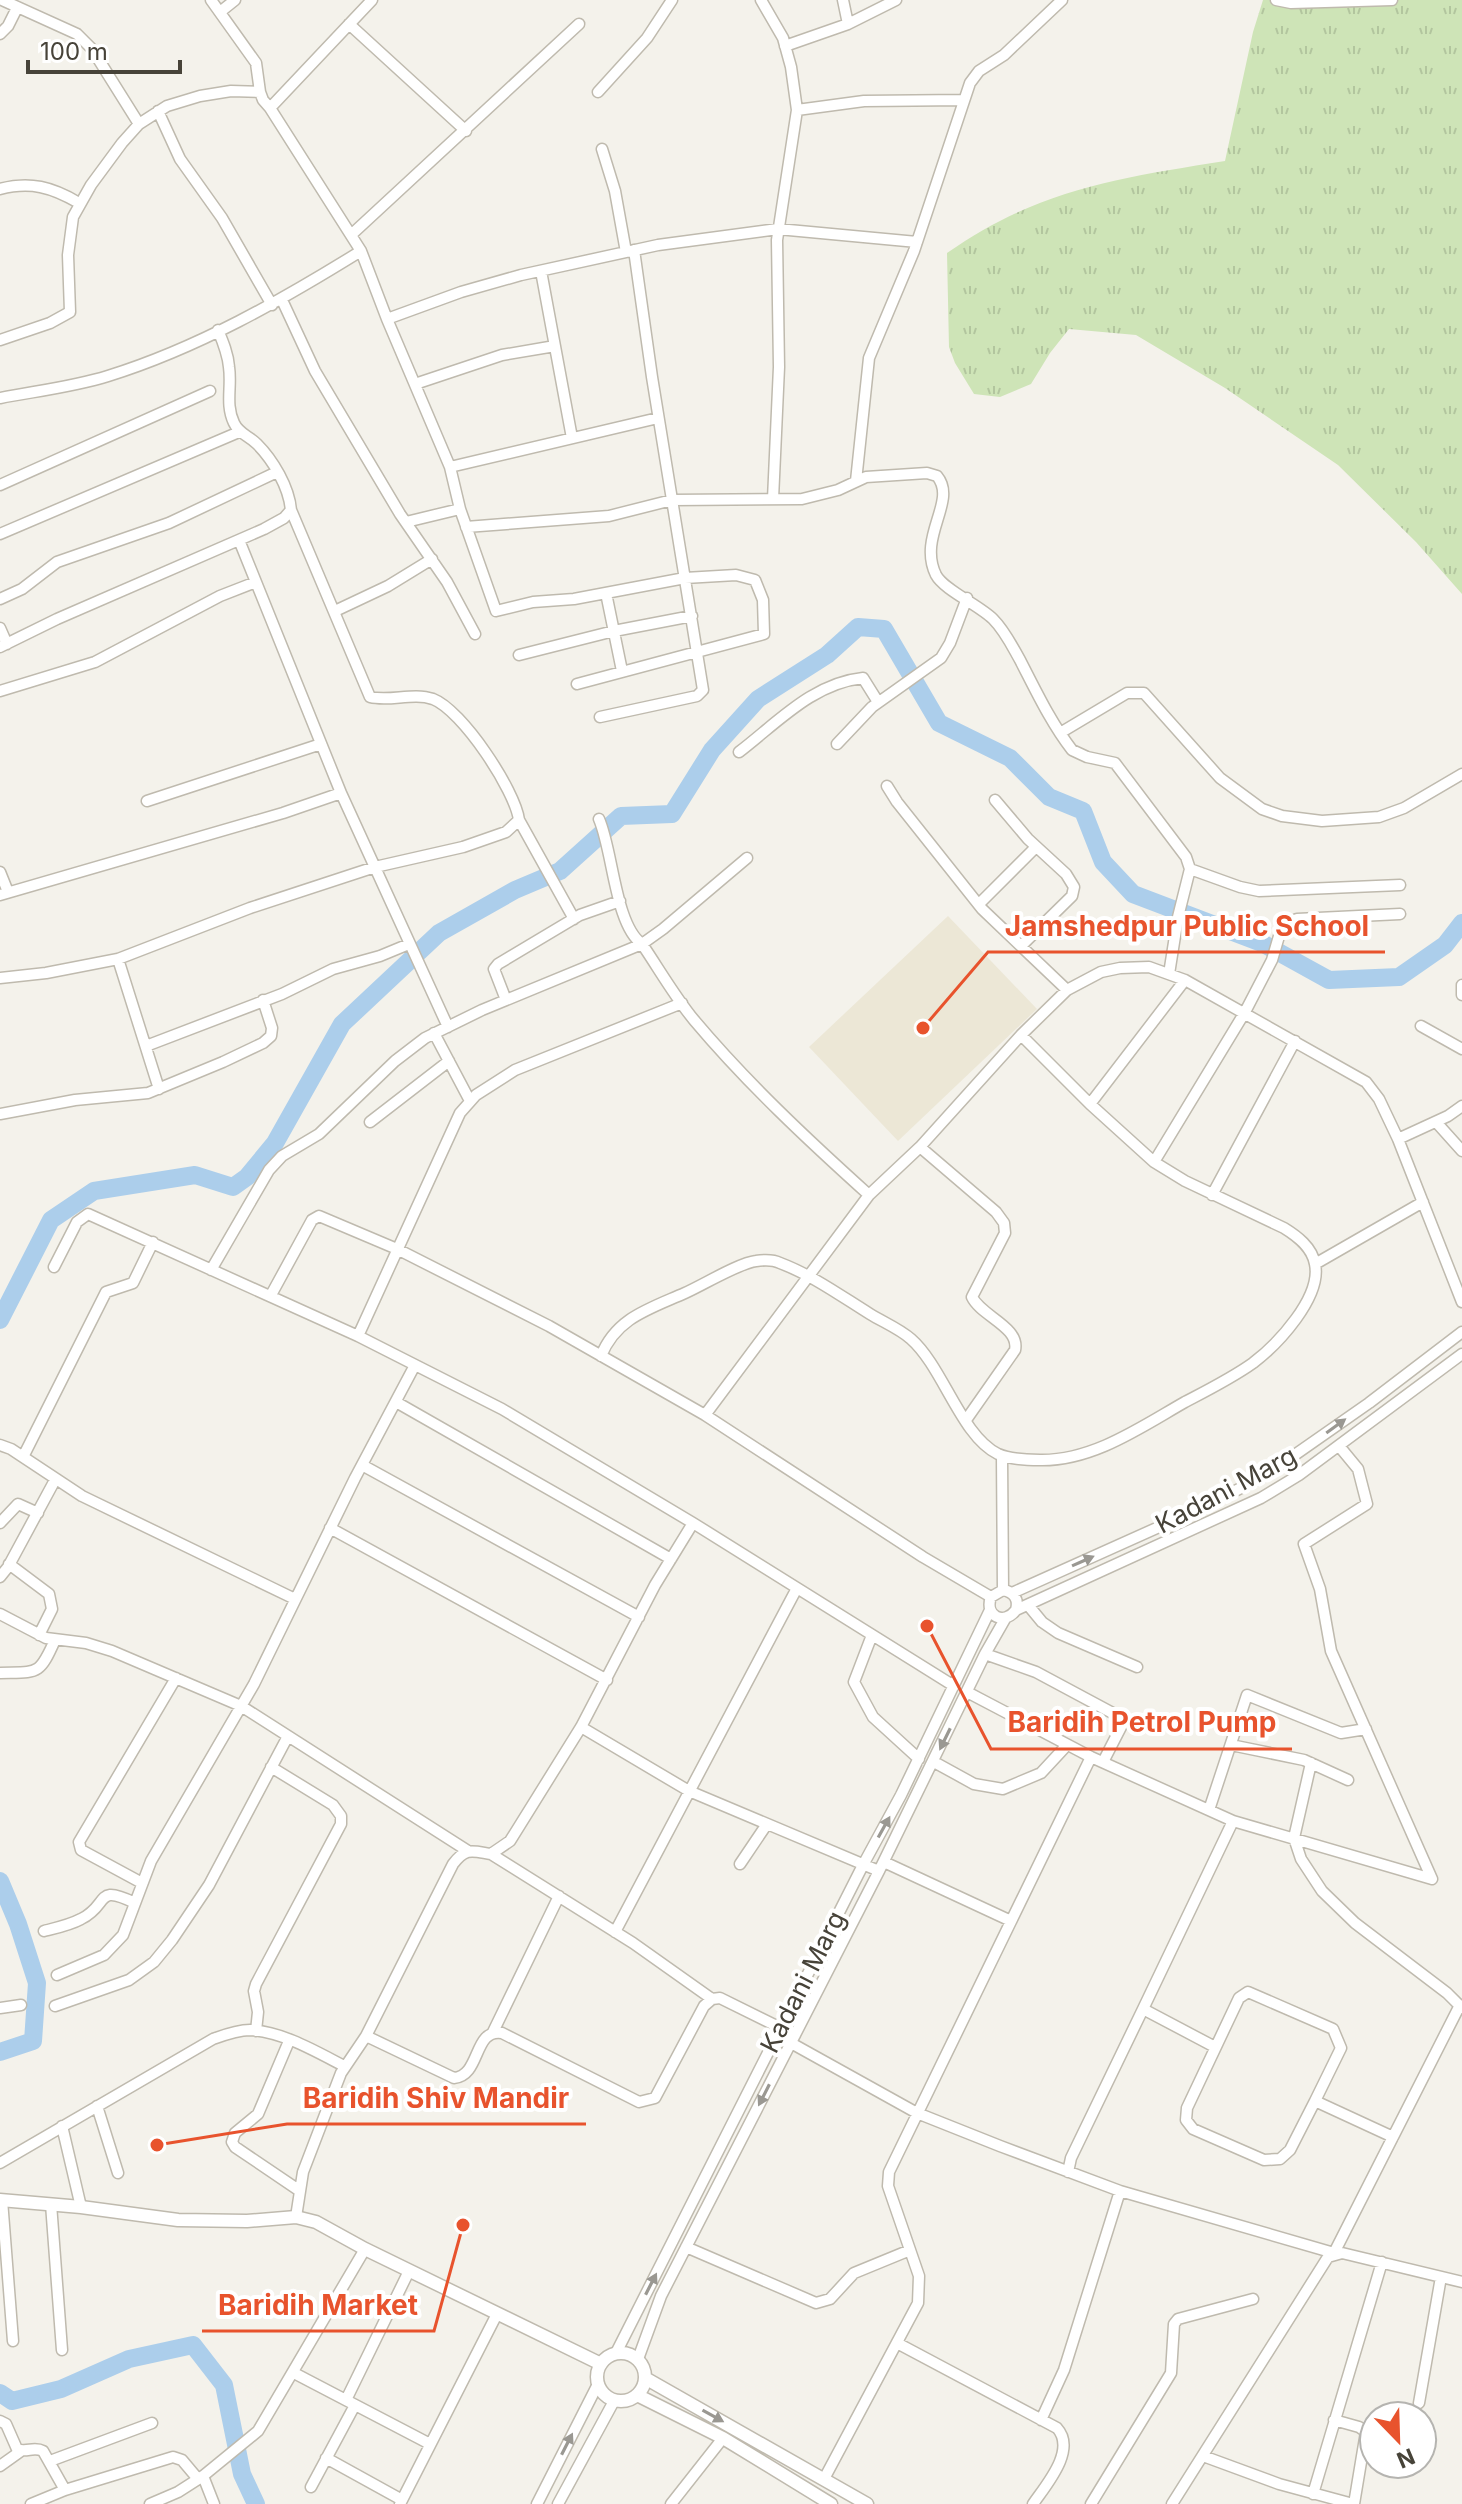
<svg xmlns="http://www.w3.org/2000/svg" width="1462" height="2504" viewBox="0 0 1462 2504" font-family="Inter,sans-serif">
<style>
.education{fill:#ece7d6}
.grass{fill:url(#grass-tufts)}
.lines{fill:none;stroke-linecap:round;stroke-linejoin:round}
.river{stroke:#acceeb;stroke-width:18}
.minor-casing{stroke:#bfbaae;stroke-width:13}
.tertiary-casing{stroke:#bfbaae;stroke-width:15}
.minor{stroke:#fff;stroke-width:10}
.tertiary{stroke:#fff;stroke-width:12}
.oneway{fill:#9a9892}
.labels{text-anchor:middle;stroke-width:8;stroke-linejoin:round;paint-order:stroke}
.street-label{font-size:26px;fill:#474339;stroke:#fff}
.leader{fill:none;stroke:#e8532d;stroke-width:3}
.callout-dot{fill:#e8532d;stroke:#fff;stroke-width:3}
.callout-label{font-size:28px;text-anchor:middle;font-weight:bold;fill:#e8532d;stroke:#fff;stroke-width:8;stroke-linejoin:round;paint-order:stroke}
</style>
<defs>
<pattern id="grass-tufts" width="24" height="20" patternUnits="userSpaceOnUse" patternTransform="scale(2)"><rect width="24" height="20" fill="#cee4b7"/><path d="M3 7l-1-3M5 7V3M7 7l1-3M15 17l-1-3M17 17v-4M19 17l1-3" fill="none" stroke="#b2c59e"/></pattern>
</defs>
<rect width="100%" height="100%" fill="#f4f2eb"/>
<path class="education" d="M948,916L1037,1009L898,1141L809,1047Z"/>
<path class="grass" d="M1263,0H1462V594L1416,542L1338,465L1225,388L1136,335L1069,329L1050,353L1031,384L1000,397L974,394L955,363L949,347L947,253C1038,189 1119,178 1225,161L1253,32Z"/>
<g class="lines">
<path class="river" d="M0,1320L51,1220L94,1191L195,1175L233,1187L247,1177L275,1143L342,1024L439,933L515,890L560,871L621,816L672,814L712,750L758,699L827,655L858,627L884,629L939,723L1010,758L1049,797L1083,811L1103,862L1133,894L1262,943L1329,980L1399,977L1445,945L1462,923
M0,1881L18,1924L37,1983L33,2041L0,2052
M0,2393L12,2401L61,2389L129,2359L193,2345L224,2385L242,2474L256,2504"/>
<g class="minor-casing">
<path id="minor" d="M2,0L77,34L92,49L139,124
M211,0L256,63L260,92L263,100L270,108L361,251L387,319L450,467L460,509L496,611L533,602L574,599L685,578L736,575L755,580L763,600L764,634L577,684
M761,0L783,38L791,67L797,110L777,240L779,367L773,499
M843,0L848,24
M1276,0L1291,3L1392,0
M220,12L235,0
M349,24L466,131
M0,34L8,26L17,8
M785,46L848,24L896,0
M598,92L647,38L672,0
M270,108L372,0
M797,110L864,101L964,100
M158,111L180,159L222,218L272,305
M602,149L615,191L626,252
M0,189C30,181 52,187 79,203
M351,235L579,24
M541,271L572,438
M282,300L315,371L400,514L447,582L475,634
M387,319L461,292L521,275L658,245L778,229L917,242
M0,340L50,323L70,312L68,255L73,217L91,185L122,143L139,124L167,106L200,96L231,91L260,92
M415,384L502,355L555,346
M0,398C36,391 73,387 108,376C198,348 282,300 361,251
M450,467L658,418
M856,481L869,358L914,251L970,83L979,71L1004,55L1062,0
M0,485L210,391
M406,522L460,509
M466,527L609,516L672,500L802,499L838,490L866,477L927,473L937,476C958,501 917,536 936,575C944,590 979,605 993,619C1005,631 1012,646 1020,660C1036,691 1051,723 1072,750L1087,757L1115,763L1186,857L1190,869L1178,917L1169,974
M0,534L239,432
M239,540L341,793L448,1027
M606,593L622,671
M0,599L22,589L57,562L169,523L277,472
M335,611L388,586L432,559
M0,628L7,644
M0,647L57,619L264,529L284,518L291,510C289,487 273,460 257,444C248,435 239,434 234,423C225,404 232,387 229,367C228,354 223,342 218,330
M519,655L614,631L692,616
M0,691L95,662L220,596L256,582
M600,717L697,696L703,690L652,377L634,250
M1060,733L1127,693H1144L1220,778L1262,809L1282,816L1322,821L1379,817L1404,808L1462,774
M837,744L872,707L941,658L950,643L967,598
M739,752C777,723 813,683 863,678L878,702
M887,786L897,802L982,909L1067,990
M995,800L1028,839L1066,874L1074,887L1072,896L1021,946
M147,801L321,744
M599,819C613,851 615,925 642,944C659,969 675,997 694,1020C747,1083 808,1140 869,1195
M519,820L574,919
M1190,869L1240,887L1259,891L1400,885
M0,872L8,892
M0,895L283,813L341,793
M979,904L1036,847
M118,959L159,1089
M0,978L46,973L118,959L250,908L375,867L463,847L506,832L519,820C515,790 462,710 433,699C413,692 390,702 370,697L291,510
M1462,985V995
M506,1000L494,969L498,964L580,915L620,901
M1421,1026L1462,1049
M434,1033L470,1101
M146,1046L282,994L333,969L380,956L409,944
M1090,1104L1185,980
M0,1114L75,1100L148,1093L223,1062L263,1043L271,1036L272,1028L263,1000
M370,1122L449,1061
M1436,1122L1462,1151
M1398,1139L1448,1116L1462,1106
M920,1147L996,1212L1004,1223L1005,1233L972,1297C981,1316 1020,1327 1015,1350L966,1420
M1154,1162L1245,1012L1272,960L1282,926L1297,919L1400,914
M1212,1195L1295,1041
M1315,1264L1423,1202
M54,1267L77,1222L88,1214L358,1336L502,1409L693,1523L954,1686
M211,1270L269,1170L282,1156L319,1134L395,1061L425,1038L482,1010L642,944L663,929L747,858
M271,1295L312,1220L319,1216L397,1249L549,1326L705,1415L923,1557L991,1597
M358,1336L460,1113L476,1095L515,1070L682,1003
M601,1356C616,1318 649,1309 685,1293C703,1285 739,1263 756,1261C763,1260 774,1260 780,1263C812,1275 841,1296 870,1314C883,1322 900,1329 911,1339C943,1367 961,1436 998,1454C1009,1459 1028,1460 1040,1460C1093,1461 1141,1427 1185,1402C1208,1390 1232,1378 1253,1363C1278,1344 1322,1297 1315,1264C1312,1247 1297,1236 1284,1228L1185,1181L1154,1162L1090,1104L1021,1035
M396,1402L671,1559
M705,1415L869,1195L920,1147L1021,1035L1067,990L1101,972L1120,968L1149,967L1185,980L1366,1082L1379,1099L1398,1139L1462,1302
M0,1445L11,1449L82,1496L295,1599
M1339,1446L1358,1469L1367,1504L1304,1544L1320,1589L1331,1651L1432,1879
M1002,1456L1003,1590
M23,1457L106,1292L133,1283L153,1242
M362,1465L639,1617
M0,1523L18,1504L38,1513
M330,1528L607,1680
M9,1564L49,1594L52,1609L39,1635
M0,1577L8,1567L55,1480
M1012,1593L1208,1505L1266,1475L1369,1403L1462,1332
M1028,1605L1042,1622L1058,1633L1137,1667
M1016,1610C1019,1599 1014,1592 1003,1590L991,1597C984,1616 1004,1626 1016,1610L1261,1498L1299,1475L1462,1354
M0,1614L46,1638L86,1643L112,1651L241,1706L468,1851
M872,1635L854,1682L873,1717L919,1759
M985,1654L1036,1672L1120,1717L1121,1727L1103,1762
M0,1673C38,1672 39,1676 55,1640
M967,1692L1091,1757L1233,1821L1432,1879
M581,1727L689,1791L879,1871
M1231,1745L1304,1760L1348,1780
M934,1762L974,1784L1003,1789L1041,1773L1067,1745
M1311,1763L1294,1838L1301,1859L1322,1891L1355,1923L1447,1993L1462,2008
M1209,1810L1247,1695L1341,1733L1366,1729
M491,1854L633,1943L712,1999
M884,1862L1011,1921
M740,1864L767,1824
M142,1883L81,1850L79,1842L176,1678
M44,1931C56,1928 70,1925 81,1919C110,1905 94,1883 135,1903
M615,1932L797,1588
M57,1975L104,1955L123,1935L151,1861L254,1684L355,1478L415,1365
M55,2006L129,1980L154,1962L172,1940L209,1885L288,1736
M0,2008L21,2005
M256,2031L258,2012L254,1991L256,1984L341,1824V1816L333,1805L271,1767
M493,2032L559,1896
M366,2036L454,2078C481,2076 473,2028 502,2033L639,2102L655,2098L704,2006L712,1999L720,1998L795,2035
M289,2041L258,2114L235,2133L232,2142L235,2147L300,2191
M791,2043L917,2113L1000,2146L1120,2191L1334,2253L1460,2005
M1215,2047L1143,2009L1233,1821
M1315,2101L1341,2048L1333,2029L1248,1992L1239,1998L1187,2108L1186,2120L1193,2129L1264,2160L1280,2159L1290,2150L1315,2101L1393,2137
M97,2106L118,2173
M62,2126L81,2207
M0,2163L213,2039C224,2035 237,2030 250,2030C283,2032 315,2051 344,2066
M1068,2172L1071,2158L1143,2009
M2,2200L13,2341
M51,2204L62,2350
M296,2217L303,2172L341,2073L366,2036L453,1864C466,1847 472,1851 491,1854L510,1841L581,1727L655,1585L693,1523
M686,2247L816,2303L830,2299L854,2273L910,2250
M897,2343L1057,2428C1077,2450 1046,2485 1033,2504
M616,2353L863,1865L901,1795L990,1610
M638,2359L661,2296L879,1871L985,1654L1005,1619
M294,2373L430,2444
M346,2400L409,2271
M1419,2403L1441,2277
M1041,2420L1064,2370L1120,2191
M1334,2420L1359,2427L1366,2432L1354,2504
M0,2421L6,2424L17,2449C26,2453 34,2446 43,2451L65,2490
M1203,2456L1279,2484L1353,2504
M326,2458L402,2500
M50,2461L152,2423
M0,2466L21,2451
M203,2476L214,2504
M824,2479L918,2303L919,2276L888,2186L889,2172L1091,1757
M311,2487L355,2405
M1313,2494L1382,2262
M31,2504L65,2490L173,2457L182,2460L198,2479
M150,2504L178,2492L203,2476L258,2431L365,2249
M400,2504L497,2314
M537,2504L598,2384
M558,2504L614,2401
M671,2504L723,2438
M1091,2504L1171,2373L1174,2324L1178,2319L1253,2299
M1172,2504L1328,2257L1342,2253L1462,2282"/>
</g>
<g class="tertiary-casing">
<path id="tertiary" d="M0,2200L81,2207L178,2220L247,2221L296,2217L316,2222L365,2249L601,2364
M597 2377a24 24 0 1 1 48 0a24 24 0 1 1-48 0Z
M645,2378L867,2504
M637,2395L723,2438L831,2504"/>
</g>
<use href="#minor" class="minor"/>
<use href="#tertiary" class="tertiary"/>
</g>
<defs><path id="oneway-solid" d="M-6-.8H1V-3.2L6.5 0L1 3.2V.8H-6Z" transform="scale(2)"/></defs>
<g class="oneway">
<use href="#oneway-solid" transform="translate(1336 1426) rotate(-36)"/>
<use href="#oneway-solid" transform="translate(1083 1561) rotate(-24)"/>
<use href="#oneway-solid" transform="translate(945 1739) rotate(116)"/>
<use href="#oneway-solid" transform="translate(884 1827) rotate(-61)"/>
<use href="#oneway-solid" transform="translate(764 2095) rotate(117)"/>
<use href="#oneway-solid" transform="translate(651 2284) rotate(-63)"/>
<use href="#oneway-solid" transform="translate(713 2416) rotate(29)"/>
<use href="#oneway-solid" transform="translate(567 2444) rotate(-63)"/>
</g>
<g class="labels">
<g class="street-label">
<text transform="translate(1226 1490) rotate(-28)" y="9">Kadani Marg</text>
<text transform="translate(803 1982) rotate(-63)" y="9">Kadani Marg</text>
</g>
</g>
<path class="leader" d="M923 1028L988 952H1385M927 1626L991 1749H1292M157 2145L287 2124H586M463 2225L434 2331H202"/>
<g class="callout-dot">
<circle cx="923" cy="1028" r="8"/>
<circle cx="927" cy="1626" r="8"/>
<circle cx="157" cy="2145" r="8"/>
<circle cx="463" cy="2225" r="8"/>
</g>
<g class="callout-label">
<text x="1187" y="936">Jamshedpur Public School</text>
<text x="1142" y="1732">Baridih Petrol Pump</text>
<text x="436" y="2108">Baridih Shiv Mandir</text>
<text x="318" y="2315">Baridih Market</text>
</g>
<g transform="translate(1398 2440) rotate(157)"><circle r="38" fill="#ffffff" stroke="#b5b4b0" stroke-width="2"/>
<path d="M0-6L14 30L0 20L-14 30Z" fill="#e8532d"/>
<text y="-12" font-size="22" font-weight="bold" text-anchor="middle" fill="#474339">N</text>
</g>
<path d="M28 60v12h152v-12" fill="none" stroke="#474339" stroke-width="4"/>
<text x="40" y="60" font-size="24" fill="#474339" stroke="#ffffff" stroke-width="6" paint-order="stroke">100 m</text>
</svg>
